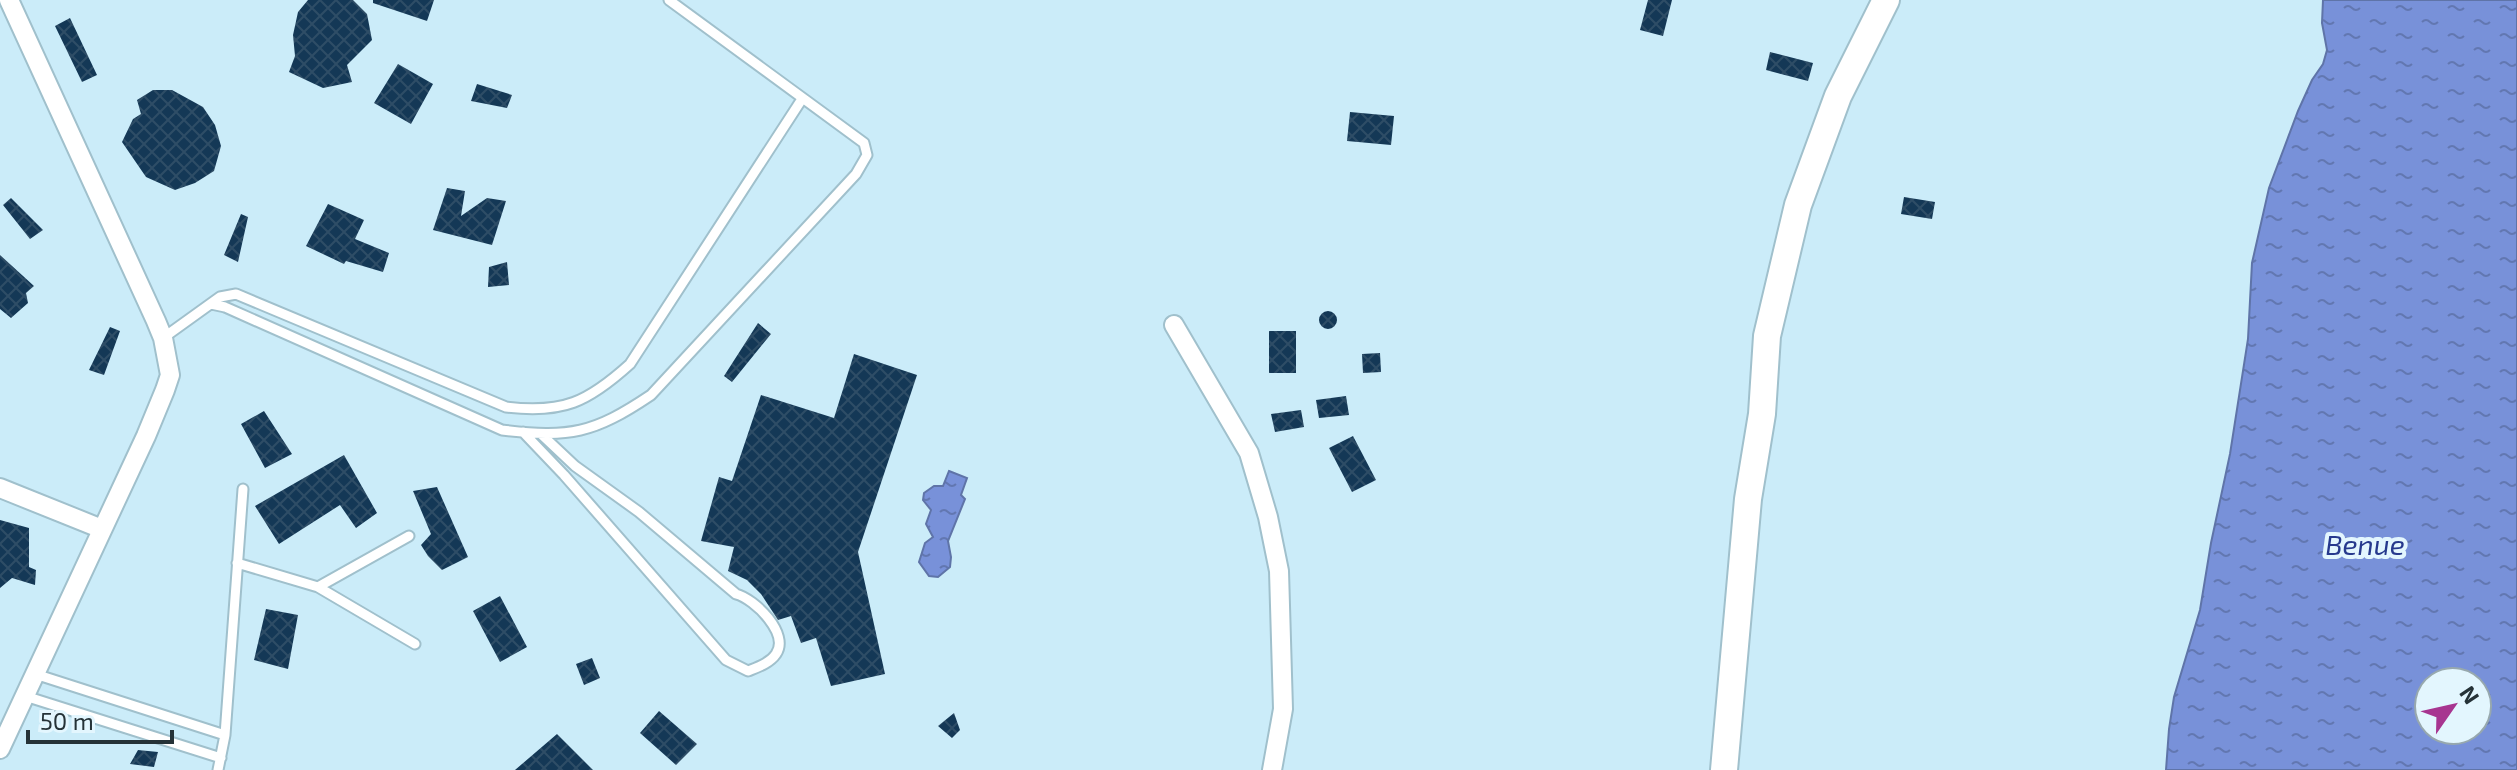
<svg xmlns="http://www.w3.org/2000/svg" width="2517" height="770" viewBox="0 0 2517 770" font-family="'Exo 2',sans-serif">
<style>
.water{fill:url(#water-ripples);stroke:#5f74a8;stroke-width:2;fill-rule:evenodd}
.building{fill:url(#building-cross-hatch)}
.lines{fill:none;stroke-linecap:round;stroke-linejoin:round}
.lane-casing{stroke:#a0c0cc;stroke-width:13}
.street-casing{stroke:#a0c0cc;stroke-width:22}
.secondary-casing{stroke:#a0c0cc;stroke-width:30}
.lane{stroke:#fff;stroke-width:9}
.street{stroke:#fff;stroke-width:18}
.secondary{stroke:#fff;stroke-width:26}
.labels{text-anchor:middle;stroke-width:8;stroke-linejoin:round;paint-order:stroke}
.water-label{font-size:28px;font-style:italic;fill:#26398d;stroke:#e3f6fe}
</style>
<defs>
<pattern id="water-ripples" width="26" height="14" patternUnits="userSpaceOnUse" patternTransform="scale(2)"><rect width="26" height="14" fill="#7891d9"/><path d="M2 4q2-2 4 0t4 0M15 11q2-2 4 0t4 0" fill="none" stroke="#6277b1"/></pattern>
<pattern id="building-cross-hatch" width="8" height="8" patternUnits="userSpaceOnUse" patternTransform="scale(2)"><rect width="8" height="8" fill="#143856"/><path d="M0 0l8 8M0 8l8-8" fill="none" stroke="#2e4d66"/></pattern>
</defs>
<rect width="100%" height="100%" fill="#cbecf9"/>
<path class="water" d="M2323,0H2517V770H2166L2169,729L2174,697L2200,610L2211,543L2230,454L2248,339L2252,263L2269,188L2298,111L2312,80L2323,64L2327,50L2322,23ZM2477,682V730H2429V682Z
M949,471L967,478L961,495L965,499L948,541L951,557L950,567L938,577L929,576L919,562L925,543L933,537L926,524L931,510L923,500L924,493L934,486H943Z"/>
<path class="building" d="M308,0H353L367,14L372,40L347,65L352,82L323,88L289,72L295,56L293,35L298,12Z
M373,0H434L427,21L373,3Z
M1648,0H1672L1663,36L1640,30Z
M70,18L97,75L82,82L55,26Z
M1770,52L1813,63L1808,81L1766,70Z
M398,64L433,84L411,124L374,103Z
M477,84L512,95L507,108L471,101Z
M153,90H172L203,107L215,125L221,146L214,171L195,183L175,190L146,177L122,142L133,119L141,114L137,100Z
M1350,112L1394,116L1391,145L1347,141Z
M447,188L465,191L461,216L487,198L506,201L492,245L433,230Z
M1904,197L1935,202L1932,219L1901,214Z
M11,198L43,230L30,239L3,205Z
M328,204L364,220L355,239L389,253L383,272L346,261L344,264L306,246Z
M241,214L248,217L238,262L224,255Z
M0,255L34,286L26,293L28,303L11,318L0,309Z
M507,262L509,285L488,287L489,267Z
M1319 320a9 9 0 1 1 18 0a9 9 0 1 1-18 0Z
M758,323L771,334L732,382L724,376Z
M110,327L120,331L104,375L89,370Z
M1269,331H1296V373H1269Z
M1380,353L1381,372L1363,373L1362,354Z
M854,354L917,375L858,552L885,674L831,686L816,638L801,643L791,616L778,620L761,594L747,580L728,571L734,547L701,541L719,477L732,481L761,395L834,418Z
M1346,396L1349,415L1319,418L1316,400Z
M1301,410L1304,427L1275,432L1271,414Z
M264,411L292,454L265,468L241,424Z
M1353,436L1376,480L1352,492L1329,448Z
M344,455L377,513L356,528L340,505L279,544L255,506Z
M437,487L468,557L442,570L428,556L421,545L431,534L413,491Z
M0,520L29,528V567L36,570L35,585L12,578L0,588Z
M500,596L527,647L500,662L473,611Z
M266,609L298,615L288,669L254,660Z
M592,658L600,678L584,685L576,664Z
M659,711L697,744L676,765L640,733Z
M954,713L960,730L952,738L938,726Z
M557,734L593,770H515Z
M138,750L158,752L154,767L130,764Z"/>
<g class="lines">
<g class="lane-casing">
<path id="lane" d="M211,304L225,307L502,430C570,438 593,434 651,395L856,174L867,155L864,143L669,0
M163,338L220,297L236,294L506,407C563,414 588,402 630,364L802,99
M523,432L564,475L726,660L748,671C758,667 770,663 776,654C790,634 755,599 736,594L639,512L575,466L541,434
M237,563L318,587L415,644
M318,587L409,536
M35,674L225,735
M25,696L221,758
M218,770L225,735L243,489"/>
</g>
<g class="street-casing">
<path id="street" d="M1174,325L1249,453L1268,517L1279,571L1283,709L1272,770
M0,488L102,529
M0,749L146,436L165,390L170,375L163,338L156,321L9,0"/>
</g>
<g class="secondary-casing">
<path id="secondary" d="M1724,770L1748,499L1762,414L1767,336L1798,205L1838,96L1886,0"/>
</g>
<use href="#lane" class="lane"/>
<use href="#street" class="street"/>
<use href="#secondary" class="secondary"/>
</g>
<g class="labels">
<g class="water-label">
<text x="2365" y="555">Benue</text>
</g>
</g>
<g transform="translate(2453 706) rotate(56)"><circle r="38" fill="#e3f6fe" stroke="#97a8ae" stroke-width="2"/>
<path d="M0-6L14 30L0 20L-14 30Z" fill="#a73590"/>
<text y="-12" font-size="22" font-weight="bold" text-anchor="middle" fill="#253237">N</text>
</g>
<path d="M28 730v12h144v-12" fill="none" stroke="#253237" stroke-width="4"/>
<text x="40" y="730" font-size="24" fill="#253237" stroke="#e3f6fe" stroke-width="6" paint-order="stroke">50 m</text>
</svg>
